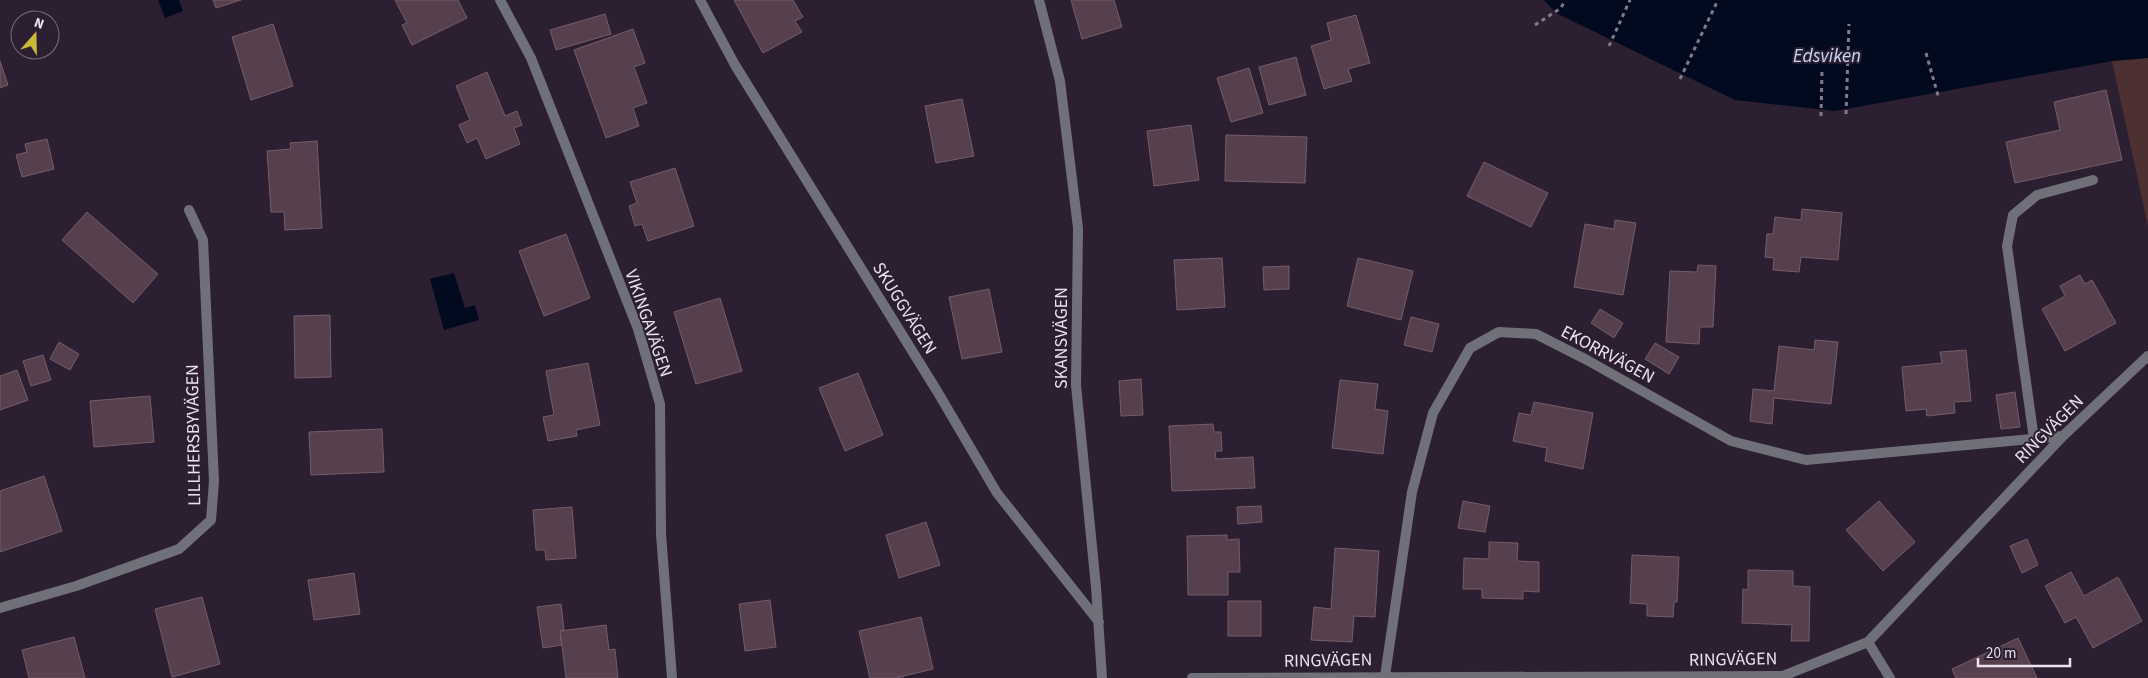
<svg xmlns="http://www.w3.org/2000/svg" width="2148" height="678" viewBox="0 0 2148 678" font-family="'Source Sans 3',sans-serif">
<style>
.green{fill:#4c3032}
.water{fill:#010a1f}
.building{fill:#57404d;stroke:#755c69}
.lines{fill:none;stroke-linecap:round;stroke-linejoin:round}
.path{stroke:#847989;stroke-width:3;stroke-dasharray:4 4;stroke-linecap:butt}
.service{stroke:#70707b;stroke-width:10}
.minor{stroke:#70707b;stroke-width:10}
.labels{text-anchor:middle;stroke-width:4;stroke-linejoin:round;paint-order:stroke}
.street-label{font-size:18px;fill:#eae2ee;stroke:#2c1f31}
.water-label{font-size:19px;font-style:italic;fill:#c6dbf9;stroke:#2c1f31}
</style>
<rect width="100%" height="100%" fill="#2c1f31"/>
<path class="green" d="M2148,58V226L2112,61Z"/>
<path class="water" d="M158,0H179L183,11L165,18Z
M1544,0H2148V58L2112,61L1835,111L1735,100L1556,13Z
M454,273L465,308L475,305L479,320L444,330L430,279Z"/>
<path class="building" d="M213,0H241L216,8Z
M395,0H458L467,18L412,45L402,25L407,23Z
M734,0H793L803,17L795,21L802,32L763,53Z
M1071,0H1114L1122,27L1082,39Z
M605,14L611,34L556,50L550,30Z
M1356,15L1370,63L1348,69L1352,81L1324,89L1311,46L1331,40L1327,23Z
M273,24L293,86L251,100L232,37Z
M633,29L645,63L634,67L647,103L633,108L639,126L606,138L574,50Z
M1296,57L1306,95L1269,105L1259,67Z
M0,61L8,85L0,88Z
M1249,68L1263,113L1231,122L1217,78Z
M487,72L505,116L517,111L522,125L514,128L520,144L486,159L477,138L467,143L459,125L470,120L456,86Z
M2106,90L2122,160L2015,183L2006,142L2060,130L2054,102Z
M962,99L974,156L936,163L925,106Z
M1191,125L1199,180L1154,186L1147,131Z
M1226,135L1307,137L1305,183L1225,181Z
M47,139L54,169L22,177L16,155L27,152L25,144Z
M317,141L322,228L285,230L284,212H271L267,151L291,149L290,143Z
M1484,162L1548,193L1531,227L1467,196Z
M675,168L694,226L648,241L642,224L635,226L629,206L637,203L630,182Z
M1802,209L1842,213L1838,260L1801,257L1799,272L1773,270L1774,258L1765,257L1767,234H1773L1775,217L1801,220Z
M87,212L158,274L133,303L62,240Z
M1615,220L1636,223L1623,295L1574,287L1585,224L1614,229Z
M566,234L590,298L544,316L519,251Z
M1222,258L1225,307L1177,310L1174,260Z
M1358,258L1413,271L1401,320L1347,306Z
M1698,265L1716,266L1713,327H1700L1699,344L1666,342L1670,271L1697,272Z
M1289,266V289L1264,290L1263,267Z
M2080,275L2085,284L2092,280L2116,323L2065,351L2042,309L2065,296L2060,286Z
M989,289L1002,352L962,359L949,297Z
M720,298L742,371L696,384L674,312Z
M1600,309L1623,323L1614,338L1591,323Z
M330,315L331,377L295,378L294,316Z
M1411,317L1439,324L1432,352L1404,345Z
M1815,340L1838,342L1831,404L1774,398L1772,424L1750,421L1753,389L1774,391L1779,346L1814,350Z
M59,342L79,354L70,370L50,359Z
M1655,343L1679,357L1669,374L1645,359Z
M1966,350L1971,401L1954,402L1955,413L1927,416L1926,409L1906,411L1902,367L1942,363L1940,352Z
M43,355L51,380L31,386L23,361Z
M588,363L600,425L576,430L577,436L548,441L543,417L554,415L546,371Z
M17,370L28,400L0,410V376Z
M858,373L883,435L845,451L819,388Z
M1141,379L1143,415L1121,416L1119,381Z
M1340,380L1378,384L1375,409L1388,411L1383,454L1332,448Z
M2015,392L2020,427L2001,429L1996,395Z
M150,396L154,442L94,447L90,401Z
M1534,402L1593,413L1583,469L1545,461L1547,448L1513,441L1519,413L1531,415Z
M1213,424L1214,432H1221L1222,451H1215L1216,459L1253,457L1255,488L1172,491L1169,426Z
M382,429L384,472L311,475L309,432Z
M44,476L62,531L0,552V491Z
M1463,501L1490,506L1485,532L1458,528Z
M1879,501L1915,542L1883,571L1846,530Z
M1261,506L1262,522L1238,524L1237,507Z
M572,507L576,558L546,560L545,550H536L533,510Z
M926,522L940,565L899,578L886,535Z
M1227,535V540L1239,539L1240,572H1228V595H1188L1187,536Z
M2027,539L2038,565L2022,573L2010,546Z
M1489,542L1518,543L1517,561L1539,562V592L1523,591V599L1482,598V589H1463L1464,558L1489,559Z
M1335,548L1379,551L1375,617L1354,616L1352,642L1311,640L1314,607L1331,609Z
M1632,555L1679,557L1677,602H1674L1673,617L1647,616V604L1630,603Z
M1748,570L1793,571V586L1810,587L1809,641H1791L1792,625L1742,623L1743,589L1748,590Z
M2071,572L2084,596L2118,577L2142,621L2093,648L2076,617L2065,623L2045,586Z
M354,573L360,614L314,620L308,580Z
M202,597L220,664L172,677L155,609Z
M770,600L776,647L745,651L739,604Z
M1228,601H1261V636H1228Z
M561,604L564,630L560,631L562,645L543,648L537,607Z
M921,617L933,669L896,678H870L859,631Z
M606,625L609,650L615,649L618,678H566L560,631Z
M74,637L85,678H29L22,650Z
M2018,638L2037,678H1956L1952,669Z"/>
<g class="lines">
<path class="path" d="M1535,25L1561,8L1565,0
M1609,46L1630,0
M1926,53L1939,99
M1680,79L1718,0
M1846,114L1849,24
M1821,116L1822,71"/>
<path class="service" d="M2034,439L2007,246L2013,215L2037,195L2093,180"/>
<path class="minor" d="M500,0L531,58L638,329L660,404L661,534L672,678
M700,0L735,65L937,391L997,493L1099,622
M1039,0L1060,81L1078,228L1076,385L1096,587L1102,678
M0,608L76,586L179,549L211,520L214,481L203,240L189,210
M1868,642L1890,678
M1385,676L1412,492L1433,413L1470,348L1499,332L1536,334L1587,360L1731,441L1806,460L2063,436
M1192,678L1783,676L1868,642L2063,436L2148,356"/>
</g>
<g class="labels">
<g class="street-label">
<text transform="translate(905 308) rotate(58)" y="6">SKUGGVÄGEN</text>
<text transform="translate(649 323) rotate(71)" y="6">VIKINGAVÄGEN</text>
<text transform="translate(1061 338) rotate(-90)" y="6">SKANSVÄGEN</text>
<text transform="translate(1608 354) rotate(28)" y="6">EKORRVÄGEN</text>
<text transform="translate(2049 429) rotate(-45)" y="6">RINGVÄGEN</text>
<text transform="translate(193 435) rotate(-91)" y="6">LILLHERSBYVÄGEN</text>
<text transform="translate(1733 659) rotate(-1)" y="6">RINGVÄGEN</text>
<text transform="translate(1328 660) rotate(-1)" y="6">RINGVÄGEN</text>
</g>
<g class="water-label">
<text x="1827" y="62">Edsviken</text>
</g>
</g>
<g transform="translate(35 35) rotate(20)"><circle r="24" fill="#2c1f31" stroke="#786d7d"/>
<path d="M0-4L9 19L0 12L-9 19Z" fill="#caba39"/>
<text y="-8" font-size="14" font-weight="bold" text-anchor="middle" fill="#eae2ee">N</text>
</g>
<path d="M1978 658v8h92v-8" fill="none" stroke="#eae2ee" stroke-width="2.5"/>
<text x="1986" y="658" font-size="15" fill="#eae2ee" stroke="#2c1f31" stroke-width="4" paint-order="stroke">20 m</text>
</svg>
